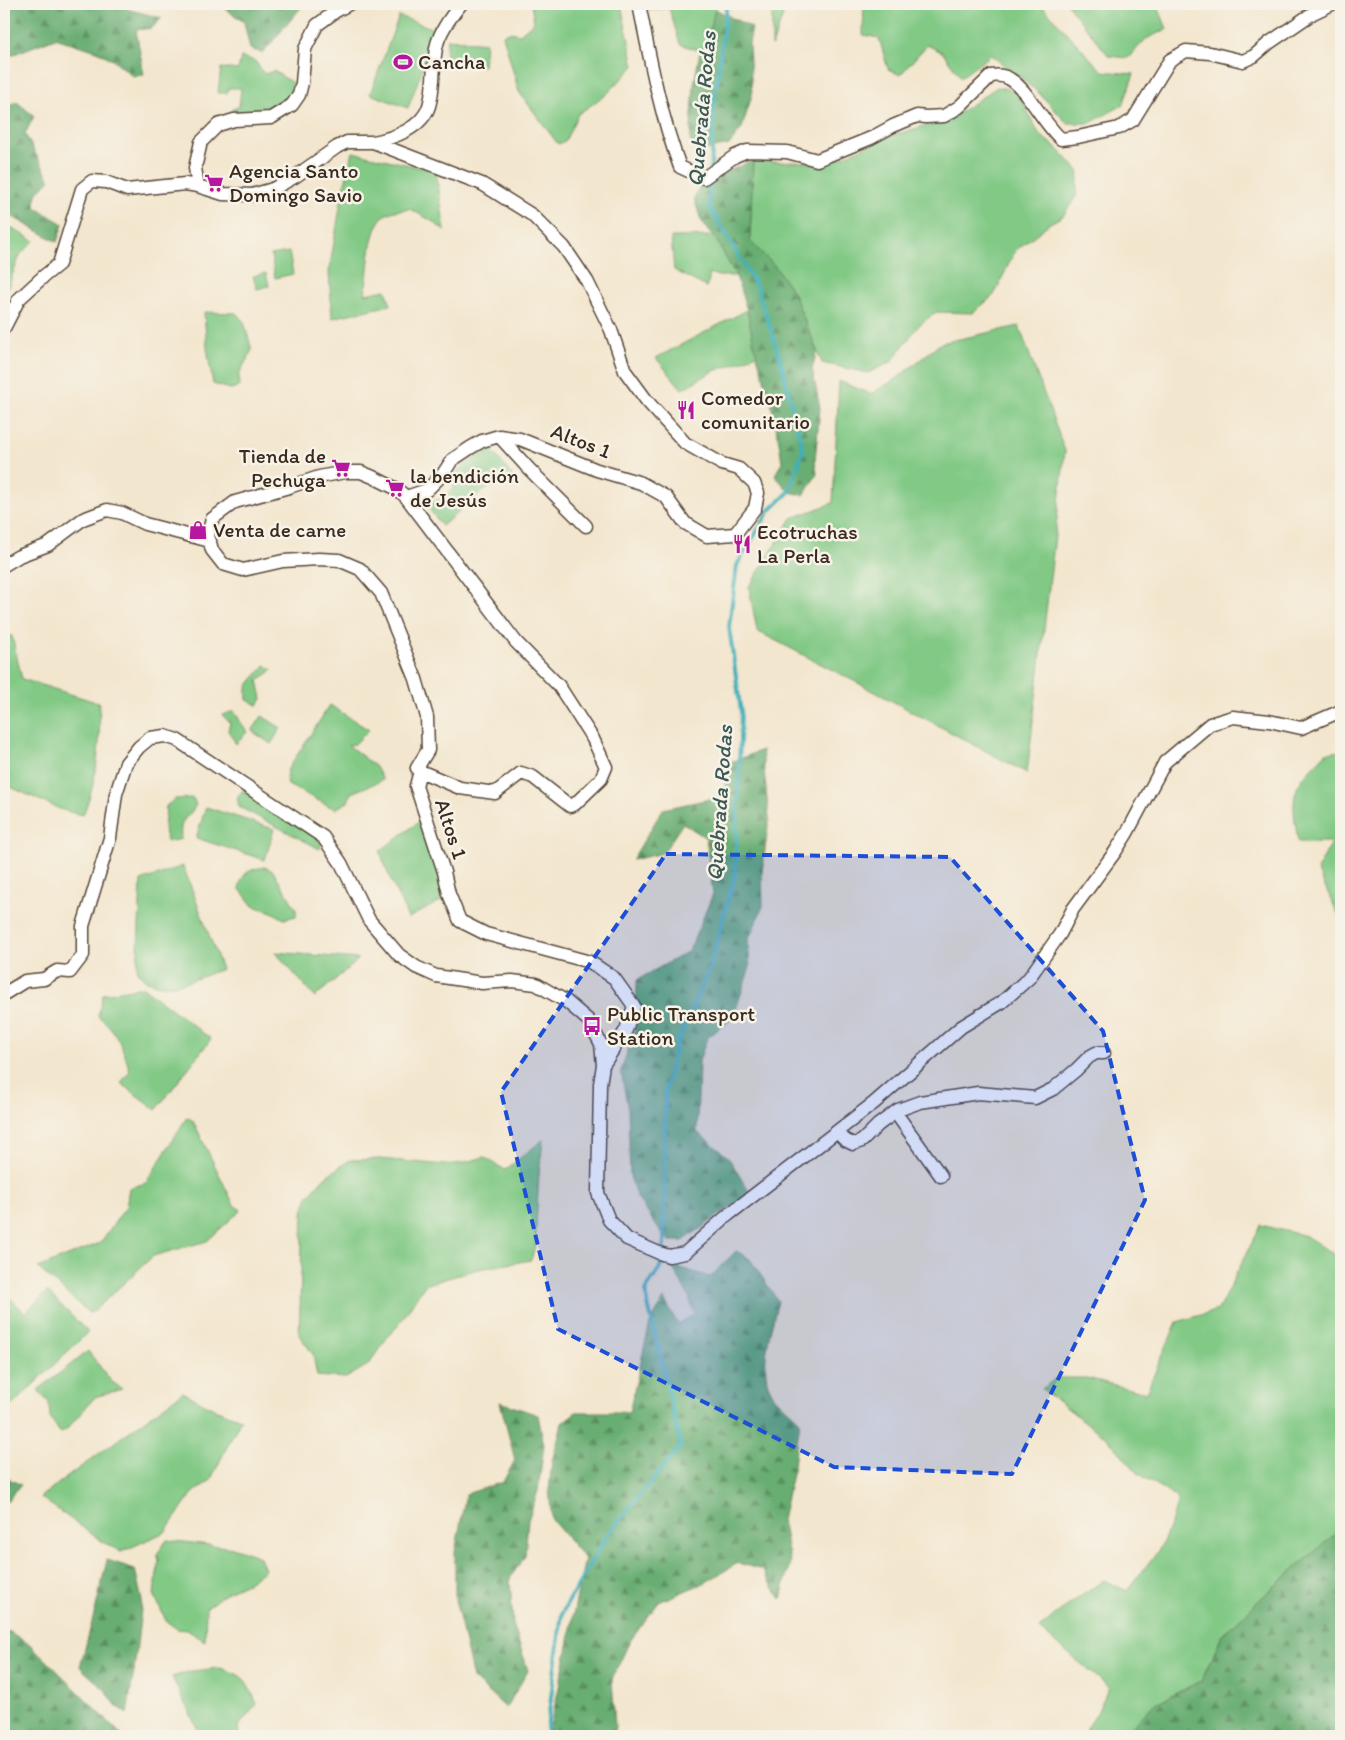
<svg xmlns="http://www.w3.org/2000/svg" width="1345" height="1740" viewBox="0 0 1345 1740" font-family="Itim,sans-serif">
<style>
.green{fill:#81c985;stroke:#5e7a52}
.forest{fill:url(#forest-firs);stroke:#526c48}
.lines{fill:none;stroke-linecap:round;stroke-linejoin:round}
.stream{stroke:#40b0ba;stroke-width:4}
.street-casing{stroke:#574638;stroke-width:15}
.street{stroke:#fff;stroke-width:12}
.marked{fill:#1d4ed8;fill-opacity:0.2;stroke:#1d4ed8;stroke-width:4;stroke-dasharray:10 6;stroke-linejoin:round}
.labels{text-anchor:middle;stroke-width:5;stroke-linejoin:round;paint-order:stroke}
.poi-label{font-size:21px;fill:#3b2a1e;stroke:#f7f3e8;text-anchor:start}
.street-label{font-size:21px;fill:#3b2a1e;stroke:#f7f3e8}
.water-label{font-size:22px;font-style:italic;fill:#3d5955;stroke:#f7f3e8}
</style>
<defs>
<pattern id="forest-firs" width="22" height="20" patternUnits="userSpaceOnUse" patternTransform="scale(1.25)"><rect width="22" height="20" fill="#68ad72"/><path d="M5 1l3.5 6h-7zM16 11l3.5 6h-7z" fill="#578d5d"/></pattern>
</defs>
<rect width="100%" height="100%" fill="#f7f3e8"/>
<filter id="ink" filterUnits="userSpaceOnUse"><feTurbulence type="fractalNoise" baseFrequency=".02" numOctaves="2"/><feDisplacementMap in="SourceGraphic" scale="10" xChannelSelector="R" yChannelSelector="G"/><feConvolveMatrix kernelMatrix="1 2 1 2 8 2 1 2 1" color-interpolation-filters="sRGB"/></filter>
<filter id="wash" filterUnits="userSpaceOnUse"><feTurbulence type="fractalNoise" baseFrequency=".0096" numOctaves="4" result="noise"/><feDisplacementMap in="SourceGraphic" scale="20" xChannelSelector="R" yChannelSelector="G"/><feGaussianBlur stdDeviation="1.12" result="paint"/><feColorMatrix in="noise" values="0 0 0 0 0 0 0 0 0 0 0 0 0 0 0 0 0 1.4 0 .05"/><feComposite in="paint" operator="in"/></filter>
<g filter="url(#wash)">
<rect width="100%" height="100%" fill="#f3e6ce"/>
<path class="green" d="M531,4H621L634,66L606,95L578,114L565,141L558,144L519,92L503,35L509,32L520,34L534,22Z
M643,4H717L707,42L700,51L680,44L669,8L644,10Z
M772,4H787L772,46Z
M864,4H1042L1044,8L1102,71L1134,74L1123,105L1090,123H1067L1038,92L991,55L961,77L942,52L927,45L900,75L888,69L879,38L863,35Z
M1067,4H1157L1167,29L1146,39L1128,58L1109,56Z
M399,16L437,30L408,108L370,94Z
M447,39L486,43L484,66L445,62Z
M241,57L255,61L264,74L274,71L294,84C291,89 288,101 284,105C275,117 245,115 231,114L232,109L239,107L241,88H229L227,93H218L221,68L238,70Z
M997,87C1029,88 1026,124 1045,139C1047,141 1049,142 1051,143C1062,151 1070,163 1079,172L1076,196L1063,216L1050,223L1015,251L994,295L973,313L936,312L919,325L891,362L868,373L822,363L793,292L750,241L753,160L776,162H831L882,139L953,117Z
M353,152L436,171L445,231L432,221L410,209C403,210 394,210 387,214C368,223 369,274 365,294L386,290L391,305L332,318L329,272L343,190Z
M4,223L34,241L20,255L4,297Z
M714,236L736,276H718L709,273V280L706,287L674,270L671,237Z
M289,252L293,274L275,278L271,255Z
M266,273L269,286L257,289L253,276Z
M747,310L757,354L742,361L714,371L682,389L656,358Z
M204,312L236,313L244,322L252,350L239,374V387L230,389L213,384L207,348Z
M1019,326L1065,451L1027,773L879,694L757,631L749,587L792,518L833,503L839,381L871,394L896,379L941,343Z
M491,449L517,482H501L481,492L442,526L428,507L454,488L452,476L473,458Z
M4,635L12,636L22,679L99,703C101,741 98,779 83,815L62,810L8,786L4,782Z
M265,665L273,670L258,680L262,699L258,705L247,700C247,696 246,689 248,686C250,680 261,672 265,665Z
M330,705L369,730L355,744L348,745L376,767L383,780L351,793L348,802L335,809L288,785L286,778L288,769Z
M234,711L247,732L236,744L228,730L230,723L222,715Z
M262,716L281,728L271,744L252,731Z
M1341,751V920L1317,870L1332,842H1298C1296,825 1290,803 1298,786C1304,774 1317,763 1326,753Z
M243,790L322,841L320,849L239,807L237,797Z
M193,798L196,805C187,821 179,816 181,839L168,842C161,832 166,818 166,806L175,799Z
M206,807L274,829L265,860L196,838Z
M420,821L438,865L447,898L408,918L387,871L380,851Z
M183,866L222,969C199,977 173,992 149,982C145,980 141,975 137,972L141,881Z
M265,867L274,872L296,909V916L284,919L272,912L253,906L239,888C244,871 248,870 265,867Z
M275,952L359,959L315,997Z
M143,987L211,1039L156,1110L121,1083L130,1071C123,1049 117,1030 98,1016L103,994Z
M187,1117L193,1121L234,1205L241,1210L207,1241L153,1256L94,1311L89,1313L38,1268L100,1243L126,1207L129,1188L146,1183Z
M543,1140L539,1172L535,1246L531,1260L478,1269L425,1285L397,1327L389,1335L368,1365L346,1378L317,1376L313,1354L299,1335L303,1212L308,1196L325,1177L350,1160L380,1159L445,1165L463,1163L484,1157L505,1170Z
M1261,1225L1306,1236L1341,1259V1529L1268,1592L1222,1636L1201,1681L1154,1704L1124,1736H1082L1097,1713L1109,1687L1039,1629L1056,1614L1104,1580L1127,1591L1160,1548L1171,1524L1178,1499L1138,1473L1109,1440L1042,1389L1056,1378H1087L1146,1393L1177,1322L1218,1310Z
M47,1291L88,1332L8,1409L4,1411V1296L7,1295L25,1313Z
M88,1351L111,1381L122,1389L95,1397L67,1429L60,1433L50,1417L49,1403L38,1390Z
M183,1392L214,1409L241,1419L210,1481L193,1493L165,1532L121,1552L103,1542L40,1497Z
M167,1540L235,1548L260,1557L265,1570L247,1583L227,1592L206,1608L205,1641L187,1630L177,1629L166,1621L154,1594L159,1560L157,1554Z
M220,1668C247,1676 246,1680 257,1704L238,1727L239,1736H201L172,1677L191,1671Z"/>
<path class="forest" d="M4,4H120L130,10L162,18L152,28L136,30L144,75L133,76L115,61L97,51L55,38L4,58Z
M220,4H304L263,53L250,49L244,22L221,6Z
M715,9L752,28L749,43L752,95L742,128L729,145L698,151L693,148L690,140L694,84L700,51L707,41Z
M17,102L34,116L25,134L50,180L36,194L35,207L63,224L57,242L4,212V107Z
M753,160L750,241L774,265L793,292L817,351L812,369L820,408L815,460L817,474L804,495L789,492L775,475L782,462L779,442L770,399L754,345L747,310L736,276L718,243L701,220L694,198L702,183Z
M762,750L769,819L762,872L763,906L748,941L750,967L733,1018L707,1038L699,1061L697,1132L728,1157L750,1193L683,1241H669L662,1234L636,1196L630,1176L628,1110L621,1071L636,1025L637,980L689,951L713,894L706,838L683,823L663,853L632,860L663,809L724,796L727,764Z
M736,1251L750,1259L778,1301C772,1327 757,1368 772,1393C778,1402 792,1413 800,1421L794,1465L782,1520L790,1562L781,1599L762,1570L738,1563L706,1582L659,1602L630,1641L612,1679L615,1727L613,1736H548L567,1651L575,1605L585,1559L552,1520L549,1490L552,1461L562,1423L576,1412H629L650,1323L664,1299L678,1324L694,1314L689,1297L671,1265L710,1277Z
M500,1402L538,1415L544,1445L538,1491L528,1520L525,1556L510,1578L513,1624L528,1671L506,1708L473,1678L455,1599V1552L466,1494L503,1482L515,1460Z
M4,1476L21,1485L4,1504Z
M1341,1529V1736H1124L1154,1704L1201,1681L1222,1636L1268,1592Z
M107,1560L135,1569L142,1601L134,1671L127,1714L116,1705L105,1690L80,1667L95,1611Z
M4,1631L10,1632L32,1646L123,1736H4Z"/>
<g class="lines">
<path class="stream" d="M711,170L714,104L727,4
M546,1736L562,1613L607,1535L681,1446L645,1291L660,1268L664,1245L665,1092L676,1045L710,967L735,874L741,712L729,627L737,565L769,511L789,492L803,450L781,362L757,287L709,206L711,177"/>
</g>
</g>
<g filter="url(#ink)">
<g class="lines">
<g class="street-casing">
<path id="street" d="M349,4L336,11L317,25L305,49L302,83L299,95L292,105L271,118L234,120L218,125L201,142L195,168L198,186L223,194L252,195L273,189L296,176L337,147L347,142H373L482,184L532,215L564,247L587,281L611,330L625,371L647,401L685,443L722,464L739,469L754,483L758,493L755,508L735,534L707,536L685,523L666,497L641,483L597,470L520,439L499,436L482,441L470,448L452,460L443,474L427,490L406,497L397,489L373,477L361,472H345L319,477L289,487L235,502L212,519L208,535L212,550L223,564L243,570L283,561L319,559L339,560L360,569L381,593L416,679L427,717L428,750L417,768L420,771L416,786L444,872L449,894L460,921L486,934L590,962L614,978L634,1006L626,1030L603,1065
M639,4C650,59 660,114 680,167L704,178L735,156L747,151L787,152L817,160L871,138L893,126L917,116L926,117L944,116L959,107L991,76C997,75 1004,75 1010,79C1028,90 1043,123 1061,139L1078,137L1119,128L1133,120L1170,60L1186,51L1210,53L1243,61L1254,56L1269,43L1313,13L1332,4
M373,142C394,138 422,128 429,106C435,87 432,63 437,44C441,29 452,15 461,4
M4,328L19,299L44,276L59,264L82,189L92,181L106,182L127,190L185,184L198,186
M499,436L529,469L586,526
M406,497L516,642L559,686L593,739L606,767L601,779L575,804L570,806L533,777L521,773L495,793L460,788L420,771
M4,565L19,556L48,545L83,519L107,510L122,513L145,524L210,541
M4,994L25,981L44,979L57,971L70,972L83,955V926L110,838L116,794L126,763L139,747L150,738L165,736L177,740L323,837L341,863L369,920L399,955L416,967L436,976L482,983L512,981L536,984L567,1002L588,1020L601,1044L603,1065L600,1084L598,1193L609,1220L627,1239L659,1253L669,1256L685,1253L728,1215L874,1103L961,1027L1002,1002L1029,978L1060,934L1073,909L1115,852L1127,833L1165,762L1210,724L1233,717L1269,721L1301,728L1341,711
M895,1112L941,1176
M837,1132L845,1140L853,1144L862,1141L878,1125L898,1110L920,1102L978,1093L1035,1098L1053,1089L1076,1070L1089,1057L1096,1053H1104"/>
</g>
<use href="#street" class="street"/>
</g>
</g>
<path class="marked" d="M666,854L950,857L1103,1031L1145,1200L1012,1474L834,1467L558,1329L501,1092Z"/>
<defs>
<g id="stadium-bare" transform="scale(1.5)"><path d="M0-5a6.5 5 0 1 0 0 10a6.5 5 0 1 0 0-10ZM-3.5-1.8h7v3.6h-7Z" fill="#b5179e" stroke="#f7f3e8" stroke-width="2.5" paint-order="stroke"/></g>
<g id="supermarket-bare" transform="scale(1.5)"><path d="M-6-5.5h2.5l.6 2H6L4.5 2H-2.5L-4.4-4H-6ZM-1.5 3.2a1.3 1.3 0 1 0 .1 0ZM3 3.2a1.3 1.3 0 1 0 .1 0Z" fill="#b5179e" stroke="#f7f3e8" stroke-width="2.5" paint-order="stroke"/></g>
<g id="restaurant-bare" transform="scale(1.5)"><path d="M-5-6h1v4h1v-4h1v4h1v-4h1v5L-1.5 .5V6h-2V.5L-5-1ZM5-6V6H3V1.5H1.5Q1.5-4 5-6Z" fill="#b5179e" stroke="#f7f3e8" stroke-width="2.5" paint-order="stroke"/></g>
<g id="shop-bare" transform="scale(1.5)"><path d="M-5-2.5h2.3a2.7 3.5 0 0 1 5.4 0H5L5.5 6h-11ZM-1.5-2.5h3a1.5 2.3 0 0 0-3 0Z" fill="#b5179e" stroke="#f7f3e8" stroke-width="2.5" paint-order="stroke"/></g>
<g id="bus-bare" transform="scale(1.5)"><path d="M-5-6H5V4H4V6H2V4H-2V6H-4V4H-5ZM-3.5-4V0h7V-4ZM-3.5 1.2v1.5H-2V1.2ZM2 1.2v1.5H3.5V1.2Z" fill="#b5179e" stroke="#f7f3e8" stroke-width="2.5" paint-order="stroke"/></g>
</defs>
<g fill-rule="evenodd">
<use href="#stadium-bare" x="403" y="62"/>
<use href="#supermarket-bare" x="214" y="183"/>
<use href="#restaurant-bare" x="686" y="410"/>
<use href="#supermarket-bare" x="341" y="468"/>
<use href="#supermarket-bare" x="395" y="488"/>
<use href="#shop-bare" x="198" y="530"/>
<use href="#restaurant-bare" x="742" y="544"/>
<use href="#bus-bare" x="592" y="1026"/>
</g>
<g class="labels">
<g class="poi-label">
<text x="418" y="69">Cancha</text>
<text x="229" y="178">Agencia Santo<tspan x="229" dy="24">Domingo Savio</tspan></text>
<text x="701" y="405">Comedor<tspan x="701" dy="24">comunitario</tspan></text>
<text x="326" y="463" text-anchor="end">Tienda de<tspan x="326" dy="24">Pechuga</tspan></text>
<text x="410" y="483">la bendición<tspan x="410" dy="24">de Jesús</tspan></text>
<text x="213" y="537">Venta de carne</text>
<text x="757" y="539">Ecotruchas<tspan x="757" dy="24">La Perla</tspan></text>
<text x="607" y="1021">Public Transport<tspan x="607" dy="24">Station</tspan></text>
</g>
<g class="street-label">
<text transform="translate(581 441) rotate(21)" y="7">Altos 1</text>
<text transform="translate(451 829) rotate(72)" y="7">Altos 1</text>
</g>
<g class="water-label">
<text transform="translate(701 109) rotate(-85)" y="8">Quebrada Rodas</text>
<text transform="translate(719 803) rotate(-86)" y="8">Quebrada Rodas</text>
</g>
</g>
<rect width="1345" height="1740" fill="none" stroke="#f7f3e8" stroke-width="20"/>
</svg>
